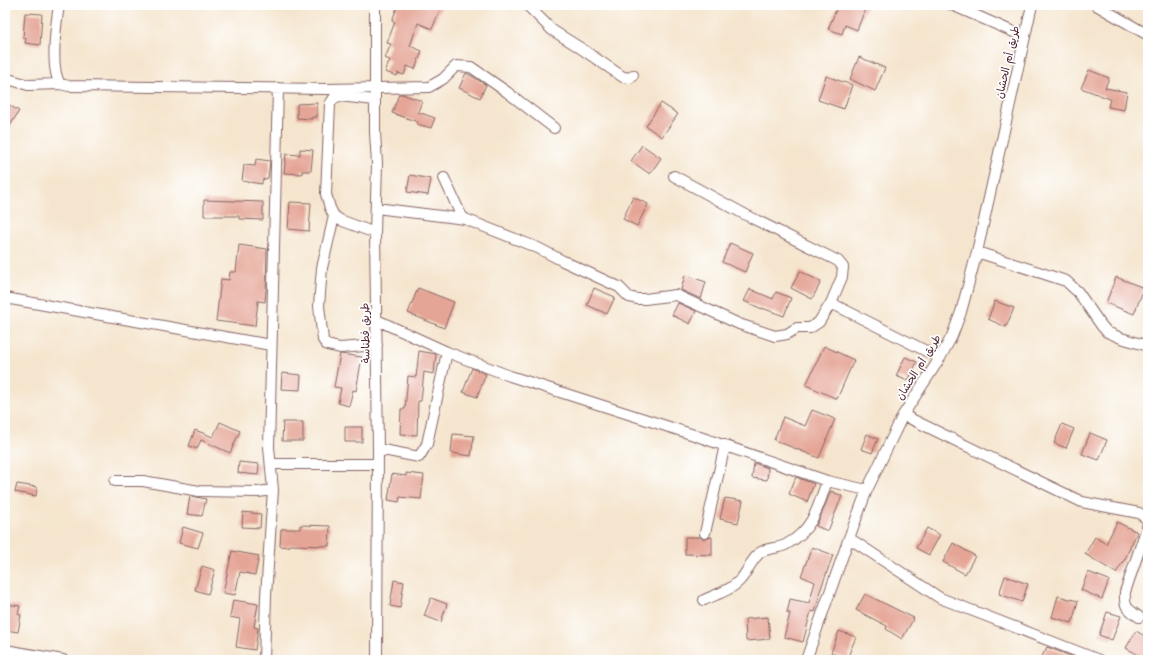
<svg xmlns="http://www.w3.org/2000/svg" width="1153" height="665" viewBox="0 0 1153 665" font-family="Kalam,'Playpen Sans Arabic',sans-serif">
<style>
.building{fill:#e5a596}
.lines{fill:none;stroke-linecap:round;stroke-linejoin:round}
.minor-casing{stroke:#866464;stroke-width:12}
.minor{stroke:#fff;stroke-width:10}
.labels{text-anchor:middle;stroke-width:3.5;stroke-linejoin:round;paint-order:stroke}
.street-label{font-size:11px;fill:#4a1f2b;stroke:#fff}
</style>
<rect width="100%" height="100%" fill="#fff"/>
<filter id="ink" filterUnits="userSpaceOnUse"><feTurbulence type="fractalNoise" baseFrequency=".025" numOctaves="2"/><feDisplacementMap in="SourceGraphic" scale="8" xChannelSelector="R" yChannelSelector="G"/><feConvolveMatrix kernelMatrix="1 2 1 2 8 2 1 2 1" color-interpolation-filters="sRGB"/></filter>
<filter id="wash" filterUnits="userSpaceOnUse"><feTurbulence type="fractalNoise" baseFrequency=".012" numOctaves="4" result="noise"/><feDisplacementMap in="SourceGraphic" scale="16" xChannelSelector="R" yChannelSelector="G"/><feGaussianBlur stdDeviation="0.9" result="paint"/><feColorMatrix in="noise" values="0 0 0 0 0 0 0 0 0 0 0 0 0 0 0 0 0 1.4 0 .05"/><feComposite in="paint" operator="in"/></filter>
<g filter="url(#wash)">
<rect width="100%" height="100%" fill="#f5e5ce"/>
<g id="blocks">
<path class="building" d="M398,5H442L432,29L418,23L410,46L422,51L415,69L407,66L404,75L398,73L397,76L385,72L390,60L385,58L391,44L387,43L395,22L392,21Z
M838,5H859L866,7L857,30L845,25L842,34L828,29Z
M25,13L42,14L40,45L25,43L26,38H23Z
M859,57L885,68L875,91L850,79Z
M1089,70L1109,78L1105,88L1127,92L1124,110L1108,107L1110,99L1081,88Z
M466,73L472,76L486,85L480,98L459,88Z
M826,76L852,85L844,109L818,100Z
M399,94H402L422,101L418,112L435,118L431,128L417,124L418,122L392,113Z
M317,103V117H312V119L297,118V104Z
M661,103L678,114L662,137L646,126Z
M9,105L19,111L5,134V111Z
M642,145L661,158L650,174L631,161Z
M300,149L313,150L311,171H302V174L284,173L286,154L300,155Z
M256,159L270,161L268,178L262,180V184L242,181L244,165L255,166Z
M410,175L431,179L428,195L407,192Z
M633,197L648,204L637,226L623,219Z
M204,200L263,202V220L239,219V216H204Z
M290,202L311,203L309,231L288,229Z
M730,243L753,253L745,272L722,262Z
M239,245L267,249L266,290L265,302L258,301L255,326L216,321L221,279L229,280L230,272H236Z
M800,271L821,282L812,299L791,288Z
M685,275L706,282L701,299L681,290Z
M1116,277L1144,288L1134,314L1106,303Z
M418,288L454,302L444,328L408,313Z
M594,288L615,297L607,314L587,305Z
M750,289L773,299L776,292L791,298L784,316L762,308V309L744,301Z
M995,301L1014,308L1006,327L988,319Z
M678,303L696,311L690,324L672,315Z
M824,346L854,360L837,399L806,385Z
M419,351L436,354L434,374L424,372L421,401H418L417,435L400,434L401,409H405L408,376L416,377Z
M340,354L362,357L356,391L353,390L349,406L338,403L341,388L334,387Z
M905,357L917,362L908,381L896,376Z
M472,368L486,374L477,397L463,392Z
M282,373L301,375L300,390L281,389Z
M812,410L835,419L819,458L774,440L783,417L805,426Z
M220,422L240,431L230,453L201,440L197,449L189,446L195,430L213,437Z
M283,422H303V441H282Z
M1062,424L1074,429L1066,448L1054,443Z
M345,427H362V442H345Z
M1090,433L1107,440L1099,460L1082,454Z
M453,434L474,436L471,456L451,453Z
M867,434L878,439L872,453L861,449Z
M239,462L259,464L258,475L238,473Z
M754,463L768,468L767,480L752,478Z
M406,473L424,475L421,499L400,497L399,502L388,500L392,474L406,476Z
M796,477L814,484L807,502L789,494Z
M17,484L37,487L36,496L15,492Z
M831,491L842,496L828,531L816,526L823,511Z
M190,496L206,499L202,516L187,514Z
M725,498L743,501L738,523L720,519Z
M243,512L261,514L260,528L242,527Z
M1117,522L1137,532L1126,557L1116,573L1085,554L1095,537L1106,544Z
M300,525L330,526L329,546L289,545V547L280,546L281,529H300Z
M183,527L203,533L198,548L179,543Z
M927,528L940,535L929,555L916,548Z
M685,537H700L704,539L712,537V555L685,554Z
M953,543L975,556L965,574L943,562Z
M812,547L833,555L819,594H820L815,612L811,611L803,642L784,637L790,613H787L790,599L809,603L815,582L801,576Z
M232,551L259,556L255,575L240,572L235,595L223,593Z
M202,566L215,570L208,594L195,590Z
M1088,572L1109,580L1102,599L1081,590Z
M1005,576L1028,584L1022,602L999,594Z
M394,580L404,582L400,608L390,606Z
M865,594L914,618L902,639L886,629L887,626L856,610Z
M1058,596L1078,601L1072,623L1052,617Z
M431,598L447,604L441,622L424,616Z
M233,600L258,604L254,627L258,628L255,650L236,647L240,619L230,617Z
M6,604L20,606L18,614L21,615L18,632L5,630Z
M1107,612L1121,616L1112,640L1099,635Z
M768,617L770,639L746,641L745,619Z
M839,631L856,637L847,659L831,653Z
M1136,631L1148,638V652L1144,658L1126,648Z
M1047,647L1081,660H1040Z"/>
</g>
</g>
<g filter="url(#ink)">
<use href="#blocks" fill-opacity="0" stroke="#866464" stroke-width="1"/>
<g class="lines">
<g class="minor-casing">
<path id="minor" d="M59,5C56,24 50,68 60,84
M375,5V132L377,164L375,233L378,449L377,660
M527,5L552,30L579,47L623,77L630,78L633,75
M952,5L1025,37
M1096,5L1148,35
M5,78L28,85L60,84L69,86L327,89L429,87L443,79L456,66L471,67L507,92L554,128
M375,100L339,96L334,98L330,104L326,194L330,208L334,216L340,220L375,233
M444,178L461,215L465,219
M376,208L465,219L538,248L563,261L619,287L629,297L637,299H645L676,295L739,324L775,336L787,334L797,328H810L819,322L831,303L842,277L843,267L838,261L746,215L674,176
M334,216L322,268L319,306L323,340L327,345L340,348L377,345
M977,252L1066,281L1078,292L1101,325L1107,332L1121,338L1148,346
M5,298L271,345
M831,303L940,358
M377,320L447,352L510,376L694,435L827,481L867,490
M903,415L1082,502L1139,513L1148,520
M378,449L419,457L427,444L447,352
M271,464H378
M115,481H143L199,491L258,492L273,490
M705,533L725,445
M849,538L940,598L1099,660
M704,600C717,594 732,590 741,579C748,571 752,558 761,552C769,547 779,549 787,544C813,530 818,507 827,481
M1139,617C1127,608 1124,608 1125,592L1148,524
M5,650L63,660
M264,660L266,596L273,490L269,447L278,88
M806,660L849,538L867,490L903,415L940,358L952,336L961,312L977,252L1032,5"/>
</g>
<use href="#minor" class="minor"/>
</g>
</g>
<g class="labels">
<g class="street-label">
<text transform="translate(1007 62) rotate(-77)" y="4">طريق أم الحشان</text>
<text transform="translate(365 333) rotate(-91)" y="4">طريق فطناسة</text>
<text transform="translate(918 367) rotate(-58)" y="4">طريق أم الحشان</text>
</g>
</g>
<rect width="1153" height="665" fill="none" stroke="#fff" stroke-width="20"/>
</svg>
